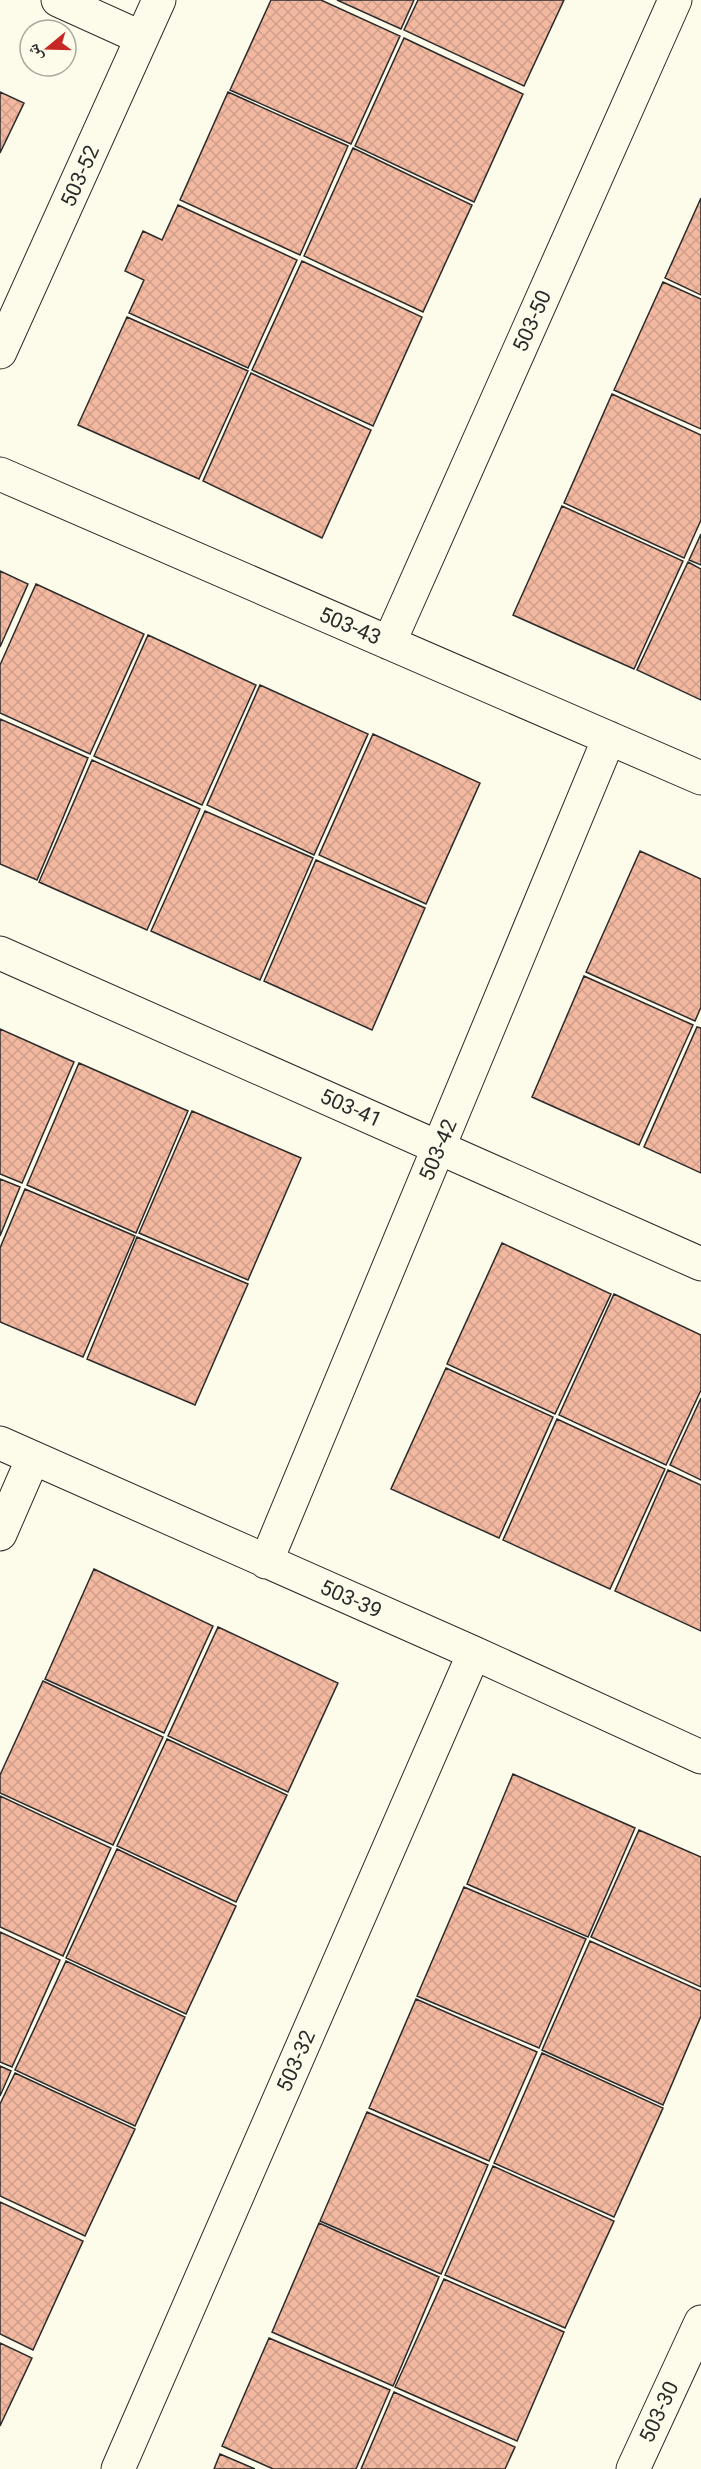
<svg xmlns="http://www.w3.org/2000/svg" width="701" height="2469" viewBox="0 0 701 2469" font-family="Roboto,'Noto Naskh Arabic',sans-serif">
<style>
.building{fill:url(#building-cross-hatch);stroke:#2b2b2b;stroke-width:1.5}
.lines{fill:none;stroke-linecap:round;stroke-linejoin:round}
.minor-casing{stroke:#2b2b2b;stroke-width:35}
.minor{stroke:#fdfbea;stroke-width:33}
.labels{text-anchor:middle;stroke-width:4.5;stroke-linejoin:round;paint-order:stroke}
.street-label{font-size:21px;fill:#2b2b2b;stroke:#fdfbea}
</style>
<defs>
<pattern id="building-cross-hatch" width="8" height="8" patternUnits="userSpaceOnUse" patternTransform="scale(1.5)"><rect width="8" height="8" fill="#f2b8a0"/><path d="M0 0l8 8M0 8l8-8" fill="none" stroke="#d09e8a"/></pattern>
</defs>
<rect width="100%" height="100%" fill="#fdfbea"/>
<path class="building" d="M271,0H321L400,36L351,144L230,90Z
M337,0H414L401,29Z
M418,0H564L524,86L404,30Z
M404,38L523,94L474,202L355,146Z
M0,92L24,103L0,153Z
M228,92L348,146L300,255L180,200Z
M353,148L472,205L423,312L304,256Z
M701,198V295L665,278Z
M178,205L297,260L248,368L129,313L144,280L125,271L143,231L162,240Z
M302,261L422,317L373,426L252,370Z
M663,282L701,299V429L614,390Z
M127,317L248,371L199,479L78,425Z
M251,373L371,430L322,538L203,481Z
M612,394L701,435V520L684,558L564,503Z
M562,506L683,561L634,669L513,615Z
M701,534V565L689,560Z
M688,562L701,569V700L637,670Z
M0,571L28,584L0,647Z
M36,584L144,634L90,754L0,713V665Z
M148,635L256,685L202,805L94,756Z
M260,685L368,734L314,855L207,805Z
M0,719L88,758L37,880L0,864Z
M373,734L480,783L426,904L319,855Z
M92,760L200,809L147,930L39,882Z
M205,811L313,858L260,980L151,931Z
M640,851L701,879V1007L695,1021L586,972Z
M316,860L425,908L372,1030L264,981Z
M584,976L693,1025L639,1145L532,1097Z
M697,1027L701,1028V1173L644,1147Z
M0,1029L74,1062L22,1183L0,1174Z
M79,1063L188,1111L136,1233L27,1185Z
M192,1111L301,1158L248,1280L139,1233Z
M0,1179L20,1187L0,1236Z
M25,1189L135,1236L83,1357L0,1322V1248Z
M137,1237L248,1284L195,1405L87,1359Z
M502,1243L611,1294L555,1414L447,1364Z
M614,1294L701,1335V1390L666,1465L559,1415Z
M446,1368L553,1417L499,1538L391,1489Z
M701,1398V1480L670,1465Z
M557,1419L665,1469L610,1589L503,1540Z
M668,1470L701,1485V1631L615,1591Z
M94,1569L213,1626L164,1733L45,1679Z
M218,1627L338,1683L288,1792L168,1736Z
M43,1681L163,1737L113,1845L0,1793V1775Z
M167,1739L287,1795L236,1902L117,1846Z
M513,1774L635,1828L588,1937L467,1884Z
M0,1796L111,1848L63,1956L0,1927Z
M639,1830L701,1857V1987L591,1937Z
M117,1849L236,1906L186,2014L66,1958Z
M464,1887L586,1939L539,2048L417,1996Z
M0,1932L60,1960L12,2067L0,2062Z
M590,1941L701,1991V2016L663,2105L542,2050Z
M66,1961L185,2017L135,2126L15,2070Z
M416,1999L537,2052L489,2161L369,2108Z
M542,2053L663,2108L614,2217L494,2163Z
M0,2066L11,2071L0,2096Z
M15,2073L135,2129L85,2236L0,2196V2104Z
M367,2112L488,2165L441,2274L320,2221Z
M493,2166L614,2221L565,2328L445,2275Z
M0,2202L83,2241L33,2350L0,2334Z
M319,2223L439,2277L393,2386L272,2332Z
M444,2279L564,2332L517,2441L395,2387Z
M269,2338L390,2390L356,2469H273L222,2446Z
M0,2343L32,2358L0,2426Z
M394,2392L515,2447L505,2469H361Z
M220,2454L255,2469H214Z"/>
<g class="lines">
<g class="minor-casing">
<path id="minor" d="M58,0L142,38
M0,352L159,0
M0,474L701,778
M389,643L675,0
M0,953L701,1264
M0,1443L474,1653L701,1757
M0,1534L33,1458
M266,1562L609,738
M118,2469L474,1653
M633,2469L701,2322"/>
</g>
<use href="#minor" class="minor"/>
</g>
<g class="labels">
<g class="street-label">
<text transform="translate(80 176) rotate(-66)" y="7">503-52</text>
<text transform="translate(532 321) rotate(-66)" y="7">503-50</text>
<text transform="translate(350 626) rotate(23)" y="7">503-43</text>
<text transform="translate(351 1108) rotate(24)" y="7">503-41</text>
<text transform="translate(438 1150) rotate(-67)" y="7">503-42</text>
<text transform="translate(351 1599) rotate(24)" y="7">503-39</text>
<text transform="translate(296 2061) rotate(-66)" y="7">503-32</text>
<text transform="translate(659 2412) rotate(-65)" y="7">503-30</text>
</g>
</g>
<g transform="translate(48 48) rotate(251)"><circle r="28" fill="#fdfbea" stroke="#a9a89e" stroke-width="1.5"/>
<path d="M0-4.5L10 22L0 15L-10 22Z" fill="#c62828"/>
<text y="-9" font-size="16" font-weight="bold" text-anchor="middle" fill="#2b2b2b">ش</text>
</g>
</svg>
